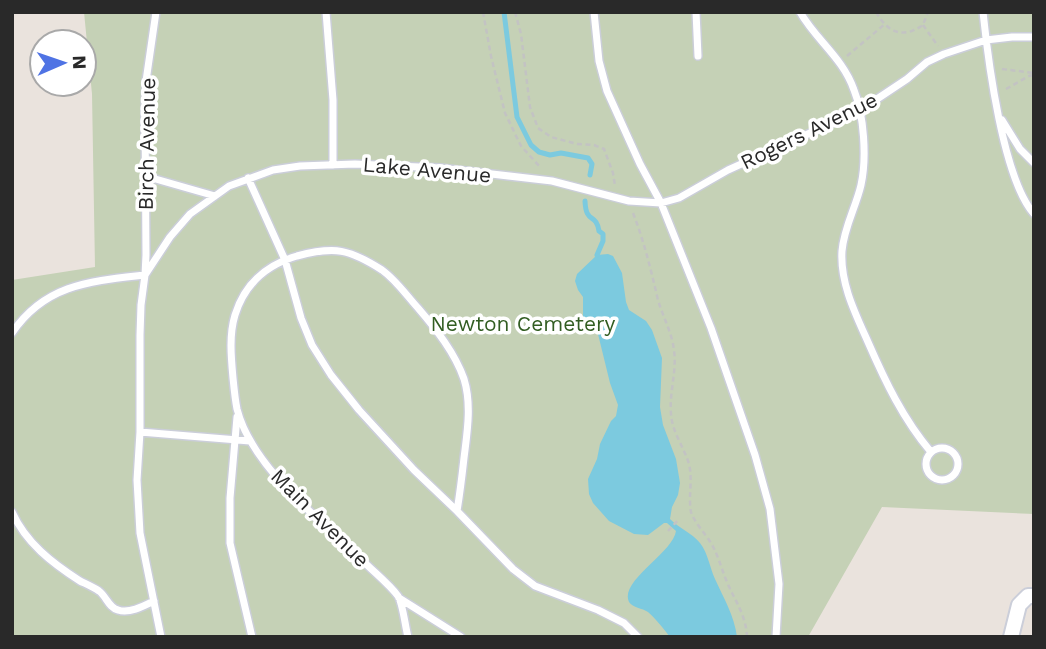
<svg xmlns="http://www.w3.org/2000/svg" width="1046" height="649" viewBox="0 0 1046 649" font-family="'Work Sans',sans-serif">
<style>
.cemetery{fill:#c5d1b6}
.water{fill:#7ccadf}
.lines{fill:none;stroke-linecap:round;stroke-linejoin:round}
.stream{stroke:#7ccadf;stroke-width:5}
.service-casing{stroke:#cbced9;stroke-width:10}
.minor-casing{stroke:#cbced9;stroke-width:18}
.path{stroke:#c3c3c3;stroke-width:2.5;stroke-dasharray:5 3.5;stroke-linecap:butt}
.service{stroke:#fff;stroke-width:7}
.minor{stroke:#fff;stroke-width:14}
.labels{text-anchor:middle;stroke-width:7;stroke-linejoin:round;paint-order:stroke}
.street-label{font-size:21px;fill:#292929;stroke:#fff}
.park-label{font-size:21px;fill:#325d22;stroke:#fff}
</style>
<rect width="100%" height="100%" fill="#eae3dd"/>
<path class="cemetery" d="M84,12H1034V514L882,507L808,637H12V280L95,267L92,94Z"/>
<path class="water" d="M608,254L613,256L622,273L626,302L629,310L646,321L652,330L662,358L660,407L663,425L676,459L680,483L678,495L672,507L670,519C679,528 692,533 700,543C708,553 710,568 715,579C724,599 734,615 737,637H670C664,629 656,619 648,612C642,608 633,608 629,602C619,581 673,553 676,531L667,523H664L648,535L634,534L609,521L593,503L589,494L588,479L597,459L600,444L611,421L616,416L618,405L610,383L598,334L583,321V297L578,290L575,281L577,274L597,255Z"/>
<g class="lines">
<path class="stream" d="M504,12L517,117L531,145L539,152L550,155L561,153L588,158L592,164L590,175
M585,201C586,225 596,212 599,231L603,234V241L597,255"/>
<g class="service-casing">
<path id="service" d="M326,12L333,100V165
M594,12L599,61L607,91L640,164L661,203L679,198L728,170L859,111L907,79L927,62L944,54L986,40L1012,37H1034
M696,12L698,56
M800,12C816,40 843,58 854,90C864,115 867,158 861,185C856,207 844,227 842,251C840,283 855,313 868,342C885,381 903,419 931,452
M983,12C988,60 1003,179 1034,214
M1002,120L1020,149L1034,163
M145,176L215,196
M248,178L285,260L301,318L312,345L331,375L359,410L414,470L457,511
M12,333C45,284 91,281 145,275L146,255L145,114L146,81L156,12
M237,417L230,498V543L252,637
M140,432L250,441
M926 464a16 16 0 1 1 32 0a16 16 0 1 1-32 0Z
M12,512C26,543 52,563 80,581C86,584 93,587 99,591C106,596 109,608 118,610C129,614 144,606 154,601
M399,598L461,637
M161,637L140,533L137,480L140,432V335L141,305L145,275L170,237L190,214L229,186L273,170L300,166L355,164L440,168L552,181L629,201L661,203L711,328L755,455L770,509L779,584L776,637
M408,637C405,626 403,604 398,596C389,584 375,573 364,562C322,521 252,468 237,409C235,399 234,388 233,378C231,356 229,335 235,315C245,283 266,265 297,256C335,246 349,249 382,270C396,280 407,296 418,308C436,329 455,353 464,379C472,405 467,433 464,458C462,476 460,493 457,511L513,569L535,586L598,610L624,623L638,637"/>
</g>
<g class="minor-casing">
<path id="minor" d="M1011,637L1019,605L1028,596H1034"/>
</g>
<path class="path" d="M483,12L491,56L505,113L521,146L541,168
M515,12L521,34L530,107L538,128L551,137L577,144L594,145L604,149L613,173L615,186
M876,12C888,33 903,39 923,25L928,12
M923,25L938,46
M847,56L885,24
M1002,69L1034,73
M1006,89L1029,76L1034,75
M633,213C644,241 651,270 658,300C663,317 672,333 674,350C677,372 669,393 671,414C672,432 684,447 689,464C693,480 688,496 691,512C693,520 706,535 711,543C719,557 721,568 727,582C735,601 746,615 747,637
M668,531L679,519"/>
<use href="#service" class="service"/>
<use href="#minor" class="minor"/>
</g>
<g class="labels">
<g class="street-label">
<text transform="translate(809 131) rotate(-26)" y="7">Rogers Avenue</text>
<text transform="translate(147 144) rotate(-89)" y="7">Birch Avenue</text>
<text transform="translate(427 170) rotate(5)" y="7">Lake Avenue</text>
<text transform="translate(320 518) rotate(45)" y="7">Main Avenue</text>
</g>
<g class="park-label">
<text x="523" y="331">Newton Cemetery</text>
</g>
</g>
<rect width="1046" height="649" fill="none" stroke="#292929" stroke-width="28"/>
<g transform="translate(63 63) rotate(88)"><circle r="33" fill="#ffffff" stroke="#a9a9a9" stroke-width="2"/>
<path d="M0-5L12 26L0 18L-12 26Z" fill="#4f73e4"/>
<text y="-10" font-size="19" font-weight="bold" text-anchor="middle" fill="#292929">N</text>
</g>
</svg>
